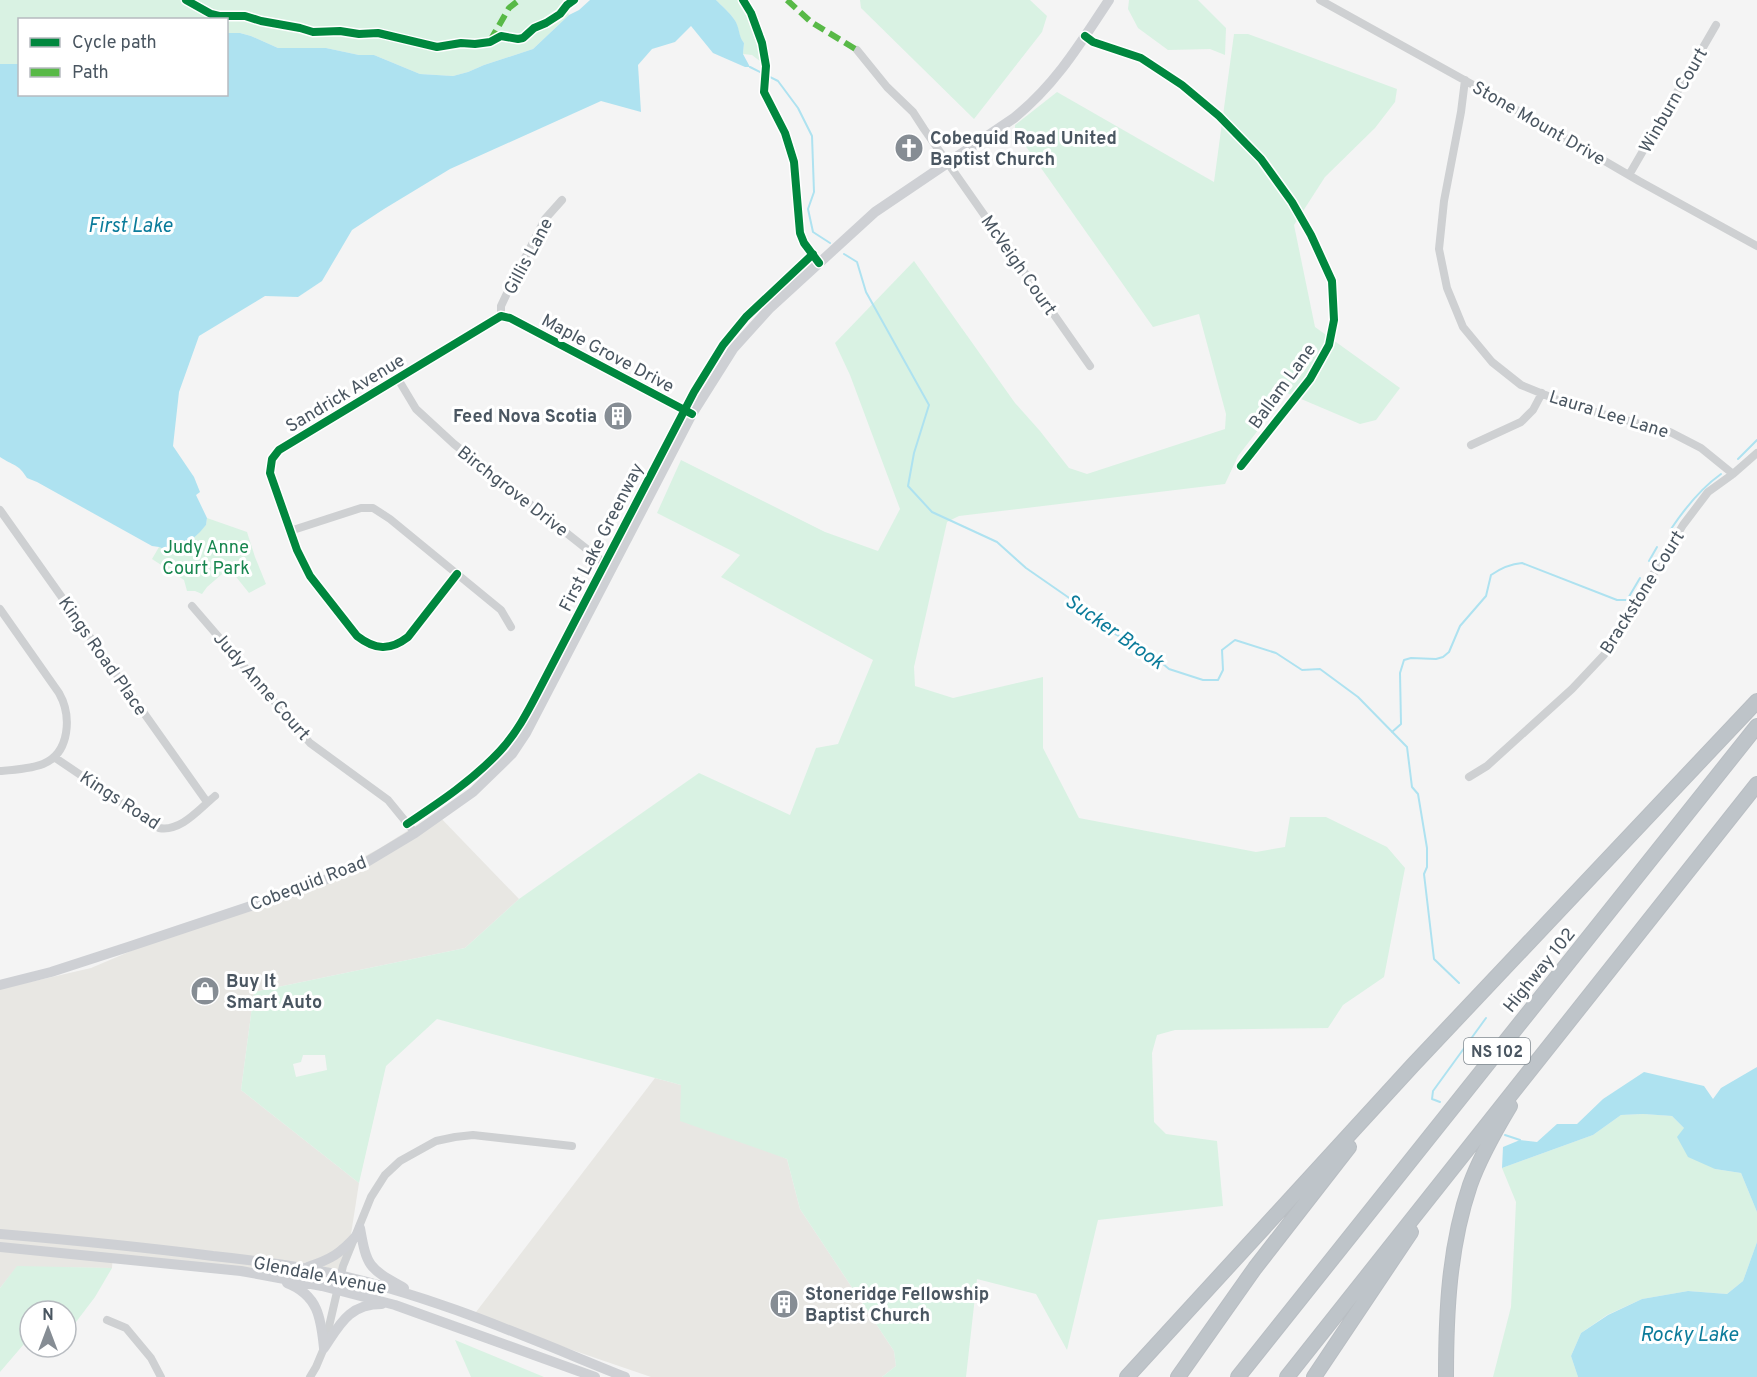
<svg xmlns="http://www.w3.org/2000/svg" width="1757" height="1377" viewBox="0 0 1757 1377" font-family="Overpass,sans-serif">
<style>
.commercial{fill:#e8e7e3}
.green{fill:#d9f2e3;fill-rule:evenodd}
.water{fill:#aee2f0}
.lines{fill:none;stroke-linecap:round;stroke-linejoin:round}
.stream{stroke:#aee2f0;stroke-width:2}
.highway-casing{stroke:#b9bec3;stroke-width:16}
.street{stroke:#ced0d2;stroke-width:8}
.secondary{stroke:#ced0d4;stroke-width:10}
.highway{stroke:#bec4c9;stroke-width:14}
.quiet{stroke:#58b947;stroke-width:6;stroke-dasharray:12 6;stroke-linecap:butt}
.cycleway-casing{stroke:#fff;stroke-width:11}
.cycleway{stroke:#00873e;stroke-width:8}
.labels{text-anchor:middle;stroke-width:6;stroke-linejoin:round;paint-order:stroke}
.shield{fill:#fff;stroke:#808990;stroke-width:1.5}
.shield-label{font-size:16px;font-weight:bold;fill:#4a5661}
.street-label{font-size:18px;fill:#4a5661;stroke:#fff}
.poi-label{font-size:18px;font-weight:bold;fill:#4a5661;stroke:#fff;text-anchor:start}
.park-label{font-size:18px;fill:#17864f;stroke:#fff}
.water-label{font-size:20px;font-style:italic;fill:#0c7c9b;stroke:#fff}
</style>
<rect width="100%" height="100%" fill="#f4f4f4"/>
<path class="commercial" d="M436,813L519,899L465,948L254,992L241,1090L359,1183L344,1279L113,1254L112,1268L17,1267L0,1288V989L91,968L178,931L314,884L380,848Z
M655,1078L681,1085L774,1153L787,1159L800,1209L894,1351L896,1366L882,1377H651L473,1316Z"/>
<path class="green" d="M0,0H563L569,15L533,49L484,65L468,72L453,76L420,74L374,55H359L326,48H278L251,36L240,33H227L226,20H20L19,64H0Z
M716,0H743C756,19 758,40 761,62L752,55L743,54L744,43C738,36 739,27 734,19C730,13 722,6 716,0Z
M860,0H1030L1047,16L1042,32L974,119L861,8Z
M1129,0H1198L1226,28L1225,55L1210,49L1168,50L1138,28L1128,9Z
M1234,34H1248L1397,89L1395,102L1375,128L1325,177L1294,225L1315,327L1400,388L1376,420L1360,424L1287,393L1238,456L1225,484L959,516L947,522L914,667L915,686L953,698L1043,677V748L1079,818L1256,852L1285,847L1290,817H1326L1387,847L1405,868L1384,977L1343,1005L1328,1028L1175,1030L1157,1035L1152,1053L1154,1122L1166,1134L1217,1141L1223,1206L1098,1220L1067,1350L1036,1294L977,1279L966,1377H882L896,1366L894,1351L800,1209L787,1159L680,1121L681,1085L437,1019L386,1066L359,1183L241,1090L254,992L465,948L519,899L699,773L790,815L816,748L838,744L873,660L721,577L740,555L657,513L681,460L825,532L878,551L900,509L850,375L835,343L914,261L1015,403L1040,431L1069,468L1087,474L1225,429L1226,414L1199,314L1153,327L1015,131V125L1057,92L1214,182ZM303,1055H325L327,1070L296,1077L293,1064L301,1062Z
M207,518L247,532L255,557L266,584L249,593L229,568L207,587L202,594L195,591H187L184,580L152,559L159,547L171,552L184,548L206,525Z
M1643,1114L1672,1116L1684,1128L1715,1169L1741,1173L1757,1212V1242L1743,1281L1727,1294L1688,1291L1642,1299L1607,1315L1581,1333L1571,1356L1578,1377H1493L1511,1307L1514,1245L1516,1202L1502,1168L1593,1135L1621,1115Z
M17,1266L112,1268L95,1297L76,1322L66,1324V1311H30V1337L0,1372V1288Z
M455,1340L544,1377H471Z"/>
<path class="water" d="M590,0H716C722,6 730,13 734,19C740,27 738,36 744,43L743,54L750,67H745L713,53L691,26L675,42L652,49L638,65L641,112L601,101L450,169L384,209L352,230L322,281L298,297L265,296L199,336L179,392L173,446L194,477L200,492L196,495L207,518L206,525L200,532L181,550L171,552L159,547L152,546L37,482L27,478C18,463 13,466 0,457V64H19L20,94H226L227,33H240L251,36L278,48H326L359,55H374L420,74L453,76L468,72L484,65L533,49L569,15L579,10Z
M1757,1067V1212L1741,1173L1715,1169L1688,1157L1677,1137L1684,1128L1672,1116L1643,1114L1621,1115L1593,1135L1502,1168L1503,1147L1520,1140L1537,1142L1557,1124H1577L1603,1099L1644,1072L1704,1086L1713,1099L1721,1088Z
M1757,1242V1377H1578L1571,1356L1581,1333L1608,1315L1642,1299L1688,1291L1727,1294L1743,1281Z"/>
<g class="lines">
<path class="stream" d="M750,67L778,81L798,108L812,136L814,192L808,209L813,232L830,243
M844,254L857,262L866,292L929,405L914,453L908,486L932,512L997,542L1026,568L1075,602L1108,630L1150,653L1169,669L1203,680H1218L1223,670L1222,650L1235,640L1276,653L1302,670L1320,669L1358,697L1407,747L1412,787L1418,794L1427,848V867L1424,874L1434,959L1459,983
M1738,459L1757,440
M1671,529C1685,508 1700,489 1721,474
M1649,561L1657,547
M1392,732L1401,724L1400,673L1404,660L1411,658L1436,659L1443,657L1449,652L1460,626L1486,596L1491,575C1501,568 1510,564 1522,563L1617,600H1627L1640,578
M1440,1102L1432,1099L1433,1091L1486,1018
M1505,1135L1520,1140"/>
<g class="highway-casing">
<path id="highway" d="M1127,1377L1413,1065L1757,701
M1178,1377L1255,1268L1349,1147
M1238,1377L1757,726
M1287,1377L1757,784
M1314,1377L1411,1232
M1446,1377C1446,1312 1449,1247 1470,1185C1480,1157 1495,1131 1510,1106"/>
</g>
<path class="street" d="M1320,0L1484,91L1639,181L1757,246
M1085,36L1093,42L1141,58L1182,85L1219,116L1261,159L1292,202L1311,235L1332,281L1334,320L1329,345L1310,379L1241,466
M857,50L887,87L913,112L924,129L1090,366
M1465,80L1461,112L1444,201L1439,249L1447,288L1463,327L1492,362L1521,385L1570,405L1670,432L1701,448L1733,474
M764,92L785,133L794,162L800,233L804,243L819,263
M1629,175L1716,25
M501,316V306L509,289L545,219L562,200
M398,379L416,409L454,444L612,569
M1471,445L1521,422L1533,410L1542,393
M0,510L207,802
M290,531L361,508H373L390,519L501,610L511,627
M457,574L408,637C390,651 375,650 357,636L310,576L297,550L270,473L272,459L279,450L501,316L510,318L692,414
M192,606L310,743L388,800L415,833
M0,609L59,693C72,716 70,753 43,764C30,769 14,770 0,771
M54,757L159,828C181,832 199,809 215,796
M1469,777L1487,766L1572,689L1604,655L1683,525L1708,492L1733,474L1757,453
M107,1320L126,1328L151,1358L161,1377
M310,1377L316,1367L324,1348L343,1266L371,1197L385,1175L400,1161L436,1141L455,1137L473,1135L572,1146"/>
<path class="secondary" d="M0,985L51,972L128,947L308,887L365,863L415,833L473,792L512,754L526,733L692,414L733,349L770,308L875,212L1014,118C1056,84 1080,44 1109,0
M360,1228C367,1268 369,1268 404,1288
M0,1234C71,1240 142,1247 213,1256C252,1260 291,1265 330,1273C432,1295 528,1338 625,1377
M0,1247L241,1271L322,1286L395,1305L595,1377
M308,1267C331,1259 340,1254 357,1235
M287,1283C318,1295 321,1318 324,1348
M324,1348C340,1324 349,1304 382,1304"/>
<use href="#highway" class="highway"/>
<path class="quiet" d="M787,0L811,22L857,50
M490,41L509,8L519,0"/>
<g class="cycleway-casing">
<path id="cycleway" d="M186,0L211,14L219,16H245L261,21L300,28L313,32L340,31L359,34L378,33L437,47L461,43L475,44L490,42L501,36L518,39L523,38L534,28L546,23L560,14L567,5L574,0
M743,0L751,13L762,43L766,66L764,92L785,133L794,162L800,233L804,243L819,263
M1085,36L1093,42L1141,58L1182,85L1219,116L1261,159L1292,202L1311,235L1332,281L1334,320L1329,345L1310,379L1241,466
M457,574L408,637C390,651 375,650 357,636L310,576L297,550L270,473L272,459L279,450L501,316L510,318L692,414
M407,824C440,802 473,780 500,751C516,734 527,713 538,692L694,392L723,345L746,317L813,254"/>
</g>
<use href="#cycleway" class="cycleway"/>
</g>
<defs>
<g id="church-disc" transform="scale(1.5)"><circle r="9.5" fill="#868d94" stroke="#fff"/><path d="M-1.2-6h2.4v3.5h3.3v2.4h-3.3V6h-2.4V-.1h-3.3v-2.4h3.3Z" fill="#fff"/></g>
<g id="building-disc" transform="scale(1.5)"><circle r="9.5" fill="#868d94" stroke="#fff"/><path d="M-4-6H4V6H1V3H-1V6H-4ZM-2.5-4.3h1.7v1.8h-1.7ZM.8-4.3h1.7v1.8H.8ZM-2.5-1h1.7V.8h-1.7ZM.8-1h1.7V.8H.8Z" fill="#fff"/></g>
<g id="shop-disc" transform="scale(1.5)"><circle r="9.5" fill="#868d94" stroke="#fff"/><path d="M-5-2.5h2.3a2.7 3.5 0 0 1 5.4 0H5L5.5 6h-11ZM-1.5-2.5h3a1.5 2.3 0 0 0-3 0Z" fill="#fff"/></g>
</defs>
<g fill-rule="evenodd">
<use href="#church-disc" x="909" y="148"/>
<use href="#building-disc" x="618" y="416"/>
<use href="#shop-disc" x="205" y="991"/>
<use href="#building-disc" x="784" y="1304"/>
</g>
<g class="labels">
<rect class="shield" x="1464" y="1038" width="66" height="26" rx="4.5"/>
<g class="shield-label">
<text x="1497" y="1057">NS 102</text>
</g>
<g class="street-label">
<text transform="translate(1673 100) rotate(-60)" y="6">Winburn Court</text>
<text transform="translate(1539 123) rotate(30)" y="6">Stone Mount Drive</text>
<text transform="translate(528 256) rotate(-62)" y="6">Gillis Lane</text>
<text transform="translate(1019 265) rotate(55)" y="6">McVeigh Court</text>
<text transform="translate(608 353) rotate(28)" y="6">Maple Grove Drive</text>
<text transform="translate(1282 386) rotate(-54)" y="6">Ballam Lane</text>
<text transform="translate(345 393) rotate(-31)" y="6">Sandrick Avenue</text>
<text transform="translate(1609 414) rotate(17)" y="6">Laura Lee Lane</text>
<text transform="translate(513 491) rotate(38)" y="6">Birchgrove Drive</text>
<text transform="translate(601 537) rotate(-63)" y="6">First Lake Greenway</text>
<text transform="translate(1642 592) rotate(-58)" y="6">Brackstone Court</text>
<text transform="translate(103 656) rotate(55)" y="6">Kings Road Place</text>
<text transform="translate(262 686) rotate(49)" y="6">Judy Anne Court</text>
<text transform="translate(120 800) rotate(33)" y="6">Kings Road</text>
<text transform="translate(308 883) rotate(-21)" y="6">Cobequid Road</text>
<text transform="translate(1539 970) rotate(-51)" y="6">Highway 102</text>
<text transform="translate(320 1275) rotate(11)" y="6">Glendale Avenue</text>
</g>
<g class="poi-label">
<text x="930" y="144">Cobequid Road United<tspan x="930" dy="21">Baptist Church</tspan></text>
<text x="597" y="422" text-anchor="end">Feed Nova Scotia</text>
<text x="226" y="987">Buy It<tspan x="226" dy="21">Smart Auto</tspan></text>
<text x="805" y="1300">Stoneridge Fellowship<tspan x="805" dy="21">Baptist Church</tspan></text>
</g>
<g class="park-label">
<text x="206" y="553">Judy Anne<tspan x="206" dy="21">Court Park</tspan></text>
</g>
<g class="water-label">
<text x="130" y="232">First Lake</text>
<text transform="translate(1115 631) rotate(35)" y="7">Sucker Brook</text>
<text x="1689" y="1341">Rocky Lake</text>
</g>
</g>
<rect x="18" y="18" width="210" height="78" fill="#ffffff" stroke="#b7bbc0" stroke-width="1.5"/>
<rect x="30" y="38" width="30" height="9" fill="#00873e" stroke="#b7bbc0" stroke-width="1.5"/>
<text x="72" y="48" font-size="18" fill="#4a5661">Cycle path</text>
<rect x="30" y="68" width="30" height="9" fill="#58b947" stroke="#b7bbc0" stroke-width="1.5"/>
<text x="72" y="78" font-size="18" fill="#4a5661">Path</text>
<g transform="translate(48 1329)"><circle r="28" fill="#ffffff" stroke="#b7bbc0" stroke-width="1.5"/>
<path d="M0-4.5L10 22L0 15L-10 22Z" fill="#868d94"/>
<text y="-9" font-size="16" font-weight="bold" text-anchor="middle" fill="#4a5661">N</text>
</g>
</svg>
